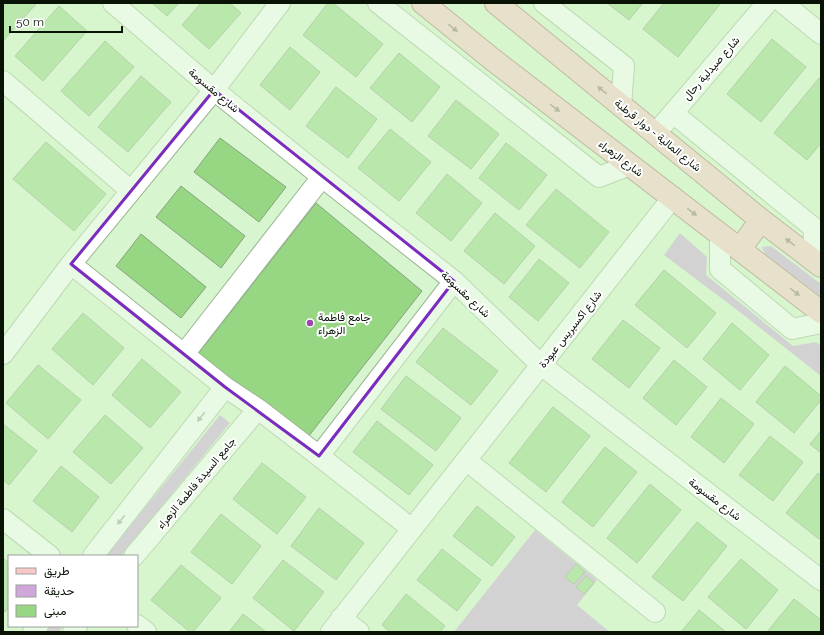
<svg xmlns="http://www.w3.org/2000/svg" width="824" height="635" viewBox="0 0 824 635" font-family="Raleway,Vazirmatn,sans-serif">
<style>
.green{fill:#cfa7da}
.building{fill:#97d783;stroke:#87a37e}
.lines{fill:none;stroke-linecap:round;stroke-linejoin:round}
.minor-casing{stroke:#9bb792;stroke-width:22}
.major-casing{stroke:#a4706c;stroke-width:24}
.minor{stroke:#fff;stroke-width:20}
.major{stroke:#fbc8c8;stroke-width:22}
.oneway{fill:#8e7670}
.oneway2{fill:#9ca09b}
.marked{fill:none;stroke:#7b2cbf;stroke-width:3;stroke-linejoin:round}
.poi-dot{fill:#9c46b3;stroke:#fff;stroke-width:1.5}
.labels{text-anchor:middle;stroke-width:4;stroke-linejoin:round;paint-order:stroke}
.street-label{font-size:11px;fill:#081205;stroke:#fff}
.poi-label{font-size:11px;fill:#081205;stroke:#fff;text-anchor:start}
</style>
<rect width="100%" height="100%" fill="#d7f5ce"/>
<path class="green" d="M680,233L707,257L706,275L793,346L816,342L821,346V376L741,313L664,255Z
M771,246L821,284V297L765,254L762,247Z
M220,415L230,423L121,556H106Z
M535,530L597,580L577,605L610,632H454Z
M48,626H63L59,632H44Z"/>
<path class="building" d="M3,3H37L3,41Z
M152,3H179L167,16Z
M201,3H230L241,13L209,49L182,25Z
M328,3H333L383,44L356,77L303,35Z
M607,3H643L629,20Z
M664,3H721L678,57L643,29Z
M59,6L87,31L43,81L15,56Z
M772,39L806,67L761,122L727,94Z
M105,41L134,67L89,116L61,91Z
M290,47L320,72L290,110L260,85Z
M399,53L440,87L412,122L370,88Z
M141,76L171,102L128,152L98,127Z
M819,78L821,80V143L807,160L774,133Z
M336,87L377,119L348,158L306,126Z
M456,100L499,134L471,169L428,136Z
M390,129L431,162L399,201L358,168Z
M220,138L286,187L259,222L194,172Z
M46,142L106,194L74,231L13,179Z
M506,143L547,175L519,210L479,178Z
M447,174L482,203L451,241L416,213Z
M181,186L245,236L221,268L156,217Z
M556,189L609,232L580,268L526,225Z
M316,203L422,291L308,437L198,354Z
M495,213L535,246L504,284L464,251Z
M141,234L206,287L181,318L116,266Z
M539,259L569,283L538,321L509,297Z
M664,270L716,313L687,348L635,305Z
M83,313L124,348L93,385L52,349Z
M623,320L660,348L629,388L592,359Z
M732,323L769,355L740,390L703,359Z
M443,328L498,371L471,405L416,362Z
M142,359L181,392L150,428L112,395Z
M674,360L707,387L676,425L643,398Z
M38,365L81,400L48,439L6,403Z
M785,366L821,396V400L794,433L756,402Z
M406,376L461,418L436,451L381,409Z
M721,398L754,424L724,463L691,437Z
M553,407L590,436L546,492L509,463Z
M105,415L143,448L111,484L73,452Z
M377,421L433,465L409,495L353,452Z
M3,424L37,451L9,485L3,480Z
M821,431V453L810,444Z
M770,436L803,462L773,501L739,475Z
M605,447L637,472L593,527L562,502Z
M262,463L306,497L277,534L233,499Z
M61,466L99,497L72,532L33,501Z
M818,473L821,476V537L819,539L786,513Z
M650,484L681,510L637,563L607,538Z
M477,506L515,537L492,566L453,536Z
M319,508L364,543L336,580L291,546Z
M221,514L261,546L232,584L191,552Z
M697,522L727,546L683,601L652,577Z
M442,549L481,580L457,611L417,580Z
M3,558L9,563V607L5,612L3,611Z
M741,559L778,590L746,629L708,597Z
M283,560L324,592L294,631L253,598Z
M576,564L585,572L574,584L565,577Z
M181,565L221,598L193,632H190L151,600Z
M586,576L594,583L584,594L576,587Z
M406,594L445,626L440,632H390L382,625Z
M794,599L821,620V632H767Z
M699,610L726,632H681Z
M243,614L266,632H229Z"/>
<g class="lines">
<g class="minor-casing">
<path id="minor" d="M113,3L214,90L322,177L454,281L541,365L821,580
M378,3L599,177L630,165
M544,3L624,66L621,106
M783,3L821,34
M3,81L131,191
M673,113L814,228L813,260
M656,133L767,3
M720,234V269L792,329L821,323
M71,264L225,387L258,409L319,456L412,529
M3,354L71,264L214,90L280,3
M184,354L322,177
M319,456L454,281
M466,460L655,612
M3,519L50,556
M93,556L225,387
M134,556L258,409
M341,618L359,632
M137,625L146,632
M33,632L38,626
M73,632L77,626
M331,632L673,197"/>
</g>
<g class="major-casing">
<path id="major" d="M423,3L492,59L821,312
M496,3L761,220L821,266
M740,249L761,220"/>
</g>
<use href="#minor" class="minor"/>
<use href="#major" class="major"/>
</g>
<defs><path id="oneway-solid" d="M-6-.8H1V-3.2L6.5 0L1 3.2V.8H-6Z"/></defs>
<g class="oneway">
<use href="#oneway-solid" transform="translate(453 28) rotate(39)"/>
<use href="#oneway-solid" transform="translate(602 90) rotate(-141)"/>
<use href="#oneway-solid" transform="translate(555 108) rotate(37)"/>
<use href="#oneway-solid" transform="translate(692 212) rotate(38)"/>
<use href="#oneway-solid" transform="translate(790 242) rotate(-142)"/>
<use href="#oneway-solid" transform="translate(795 292) rotate(38)"/>
</g>
<g class="oneway2">
<use href="#oneway-solid" transform="translate(201 417) rotate(128)"/>
<use href="#oneway-solid" transform="translate(121 520) rotate(128)"/>
</g>
<path d="M0 0H824V635H0ZM214,90L454,281L319,456L225,387L71,264Z" fill="#d7f5ce" fill-opacity=".55" fill-rule="evenodd"/>
<path class="marked" d="M214,90L454,281L319,456L225,387L71,264Z"/>
<circle class="poi-dot" cx="310" cy="323" r="4"/>
<g class="labels">
<g class="street-label">
<text transform="translate(711 68) rotate(-49)" y="4">شارع صيدلية رحال</text>
<text transform="translate(214 90) rotate(40)" y="4">شارع مقسومة</text>
<text transform="translate(658 135) rotate(39)" y="4">شارع المالية - دوار قرطبة</text>
<text transform="translate(621 158) rotate(37)" y="4">شارع الزهراء</text>
<text transform="translate(466 294) rotate(43)" y="4">شارع مقسومة</text>
<text transform="translate(570 329) rotate(-52)" y="4">شارع اكسبريس عبودة</text>
<text transform="translate(196 483) rotate(-50)" y="4">جامع السيدة فاطمة الزهراء</text>
<text transform="translate(715 499) rotate(37)" y="4">شارع مقسومة</text>
</g>
<g class="poi-label">
<text x="318" y="321">جامع فاطمة<tspan x="318" dy="13">الزهراء</tspan></text>
</g>
</g>
<rect width="824" height="635" fill="none" stroke="#081205" stroke-width="8"/>
<rect x="8" y="555" width="130" height="72" fill="#ffffff" stroke="#9ca09b"/>
<rect x="16" y="568" width="20" height="6" fill="#fbc8c8" stroke="#9ca09b"/>
<text x="44" y="575" font-size="12" fill="#081205">طريق</text>
<rect x="16" y="585" width="20" height="12" fill="#cfa7da" stroke="#9ca09b"/>
<text x="44" y="595" font-size="12" fill="#081205">حديقة</text>
<rect x="16" y="605" width="20" height="12" fill="#97d783" stroke="#9ca09b"/>
<text x="44" y="615" font-size="12" fill="#081205">مبنى</text>
<path d="M10 26v6h112v-6" fill="none" stroke="#081205" stroke-width="2"/>
<text x="16" y="26" font-size="12" fill="#081205" stroke="#ffffff" stroke-width="3" paint-order="stroke">50 m</text>
</svg>
